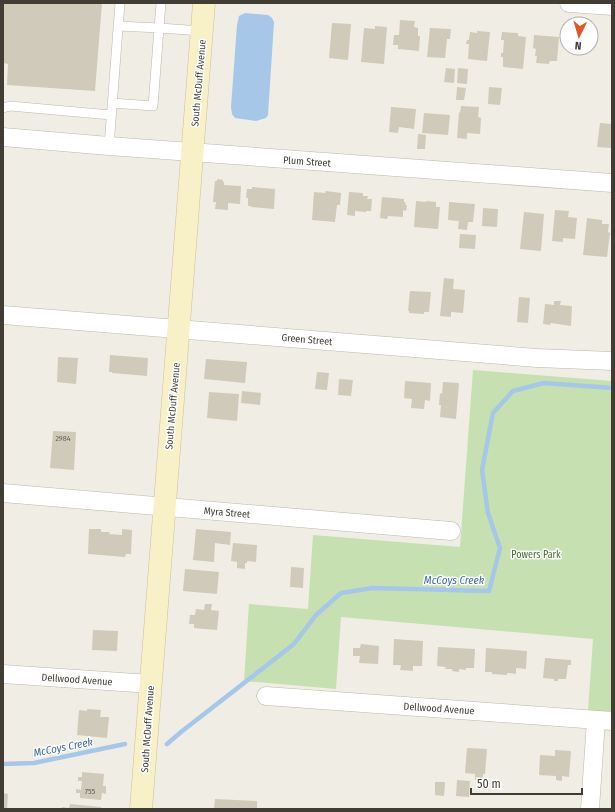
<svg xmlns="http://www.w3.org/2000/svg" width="615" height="812" viewBox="0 0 615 812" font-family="'Fira Sans Condensed',sans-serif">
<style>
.green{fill:#c7e0b1}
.water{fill:#a6c7e7}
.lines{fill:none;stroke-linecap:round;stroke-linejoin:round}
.stream{stroke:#a6c7e7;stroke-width:4.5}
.building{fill:#d0cabb}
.service-casing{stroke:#bdb8ab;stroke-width:10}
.minor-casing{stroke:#bdb8ab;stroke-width:19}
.secondary-casing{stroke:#cbc298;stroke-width:23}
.service{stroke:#fff;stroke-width:9}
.minor{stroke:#fff;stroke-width:18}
.secondary{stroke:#f8f0c6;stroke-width:22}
.labels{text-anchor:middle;stroke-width:3;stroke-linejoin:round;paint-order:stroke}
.number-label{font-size:8px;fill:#656056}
.street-label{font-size:10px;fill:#413d35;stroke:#fff}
.park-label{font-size:10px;fill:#416c2f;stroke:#fff}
.water-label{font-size:11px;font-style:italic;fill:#3b6da1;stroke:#fff}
</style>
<rect width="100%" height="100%" fill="#f0ede4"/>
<path class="green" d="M473,370L612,381V712L588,710L593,639L341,617L336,689L244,681L249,604L308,609L313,535L460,547Z"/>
<path class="water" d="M245,13L268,15L272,18L274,22L268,115L266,118L256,121L235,118L232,114L231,107L237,25L239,16Z"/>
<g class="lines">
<path class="stream" d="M167,744L181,732L294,644L316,615L341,593L373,588L489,591L500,548L488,513L482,470L493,413L513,391L544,383L612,388
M3,764L34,763L125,744"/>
</g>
<path class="building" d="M3,3H102L95,91L7,85L8,64L3,63Z
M400,20L415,21L414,27L418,28V36H420L419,51L398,49V45H393L394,35H399Z
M332,23L351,24L348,60L329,58Z
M375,26L387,27L384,64L361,62L364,28L375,29Z
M430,28L451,29L450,39H447L445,58L427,57Z
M477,31L490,32L487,61L468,59L469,44H466L467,40H469L470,32L477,33Z
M502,32L518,33V36L526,37L523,69L503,67V57H501V53H503L504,40H501Z
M534,35L559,37L557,61H550L549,64L536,63L537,56H535L536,49L533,48Z
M446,68L455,69L454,83L444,82Z
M458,68L468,69L467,84L457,83Z
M457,87L466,88L464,100H456Z
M489,87L502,88L500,105L488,104Z
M461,106L479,107L478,117L481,118L480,134L467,133V139L457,138L459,112L460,113Z
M391,107L416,109L414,129L399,127L398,133L389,132Z
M424,113L450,115L448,135L422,133Z
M600,123L612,124V148L597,147Z
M418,134L426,135L425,149H417Z
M217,179L223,180V182H224V185L241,186L240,204L228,203V210L215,209L216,202H213L215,181H217Z
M252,187L275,189L274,209L251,207V206H248V198H246L247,189H252Z
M326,191L341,193L340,205H337L335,222L312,220L314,192L325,193Z
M349,192L363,193V196H368L367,199H372L371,211H366V212L355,211V216L347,215Z
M382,197L404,199V202L406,203L405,205H407L406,211L403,210V217L388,216L387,219L380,218Z
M416,201L426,202V201L436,202V207H440L438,229L414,227Z
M449,202L475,204L473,222H468L467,230L458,229L459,221L448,220Z
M483,208L498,209L497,227L482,226Z
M555,210L569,211L568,217L577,218L575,239L563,238V242L552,241Z
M524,212L544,214L541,251L520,249Z
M587,218L602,220V224H609L608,232L610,233L607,257L583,255Z
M460,234L476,235L475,249L459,248Z
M444,278L454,279L453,289L465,290L463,313L451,312V317L440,316Z
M410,291L431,292L429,312H424V314L409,313V311H408Z
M519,297L530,298L528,323L517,322Z
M554,301H561L560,305L572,306L571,326L551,323L550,325L543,324L545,304L554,305Z
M110,355L148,358L147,376L112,373V372H109Z
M58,357L78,358L76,384L57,382Z
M206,359L247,362L245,383L204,379Z
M317,372L329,373L327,390L315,389Z
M339,379L353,380L351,396L338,395Z
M405,381L431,383L430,401L425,400L424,409L411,408L412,399L404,398Z
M443,382L459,383L456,419L440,417L441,405H439L440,393L442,394Z
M242,391L261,393L260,405L241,403Z
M209,392L239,394L237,421L207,418Z
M53,431L76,432L74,470L50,468Z
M89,529H101V532H110L109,534L122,535V529L132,530L131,554H126L125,557L88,554Z
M196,529L231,532L230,545L215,543L214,562L193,560Z
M233,543L257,545L256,562L247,561V563H245V569L237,568V562L231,561Z
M291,567L304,568L303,588L290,587Z
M185,569L219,572L217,594L183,591Z
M205,604H212L211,610L219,611L217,630L194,628V624H189L190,615H195L196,609L204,610Z
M93,630L118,631L117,651L92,650Z
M394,639L423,641L422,666H413V671L400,670L401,665H393Z
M361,644L379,646L378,664L359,663L360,656H353V648H360Z
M438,647L475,649L474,668H466V670L459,669V672L452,671V669H445L446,667L437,666Z
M486,648L527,651L526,669L516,668V674L507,673V675L492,674V672H485Z
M545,658L571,660V665H568L566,679H558V681H554V679L543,678Z
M87,709L101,710L100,717H109L107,738L77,735L79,710L87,711Z
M467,748L487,749L485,774H483V781L475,780V774L465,773Z
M555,750L571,751L569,777L562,776V781L556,780V776L539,775L540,755L555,756Z
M82,772L104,774L103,786H106V794L102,793L101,800L80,798V793H76V789L81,790L82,781H78V777H82Z
M457,780L470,781L469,797L456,796Z
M435,782H445L444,796L435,795Z
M3,793L8,794L7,809H3Z
M215,799L257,801V809H214Z
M70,804L101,807V809H62V807L69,808Z"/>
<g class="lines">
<g class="service-casing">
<path id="service" d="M118,26L159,28L161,3
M112,103L153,106L159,28L202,31
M3,108L10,106L111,115
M109,146L120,3"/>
</g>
<g class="minor-casing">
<path id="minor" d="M569,3L612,6
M3,137L109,146L612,183
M3,315L537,358L612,361
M3,493L451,531
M3,674L151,684
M266,696L612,721
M590,809L596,720"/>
</g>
<g class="secondary-casing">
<path id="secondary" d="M141,809L204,3"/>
</g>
<use href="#service" class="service"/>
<use href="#minor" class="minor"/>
<use href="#secondary" class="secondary"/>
</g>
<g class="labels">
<g class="number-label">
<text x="63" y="441">2984</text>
<text x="90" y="794">755</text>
</g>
<g class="street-label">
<text transform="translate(198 83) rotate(-85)" y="4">South McDuff Avenue</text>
<text transform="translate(307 161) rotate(4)" y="4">Plum Street</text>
<text transform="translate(307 339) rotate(5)" y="4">Green Street</text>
<text transform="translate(172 406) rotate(-85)" y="4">South McDuff Avenue</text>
<text transform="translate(227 512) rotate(5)" y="4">Myra Street</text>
<text transform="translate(77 679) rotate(4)" y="4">Dellwood Avenue</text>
<text transform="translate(439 708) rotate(4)" y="4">Dellwood Avenue</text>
<text transform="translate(147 729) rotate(-86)" y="4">South McDuff Avenue</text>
</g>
<g class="park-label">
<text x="536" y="558">Powers Park</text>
</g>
<g class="water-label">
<text x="454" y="584">McCoys Creek</text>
<text transform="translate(63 747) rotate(-11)" y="4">McCoys Creek</text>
</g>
</g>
<rect width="615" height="812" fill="none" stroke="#413d35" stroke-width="8"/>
<g transform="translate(579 36) rotate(185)"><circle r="19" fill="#ffffff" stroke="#b3b1ae"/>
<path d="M0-3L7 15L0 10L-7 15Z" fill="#e25429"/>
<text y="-6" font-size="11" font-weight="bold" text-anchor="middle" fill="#413d35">N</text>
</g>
<path d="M471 788v6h111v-6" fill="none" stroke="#413d35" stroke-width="2"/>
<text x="477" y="788" font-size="12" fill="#413d35" stroke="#ffffff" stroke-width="3" paint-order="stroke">50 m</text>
</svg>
